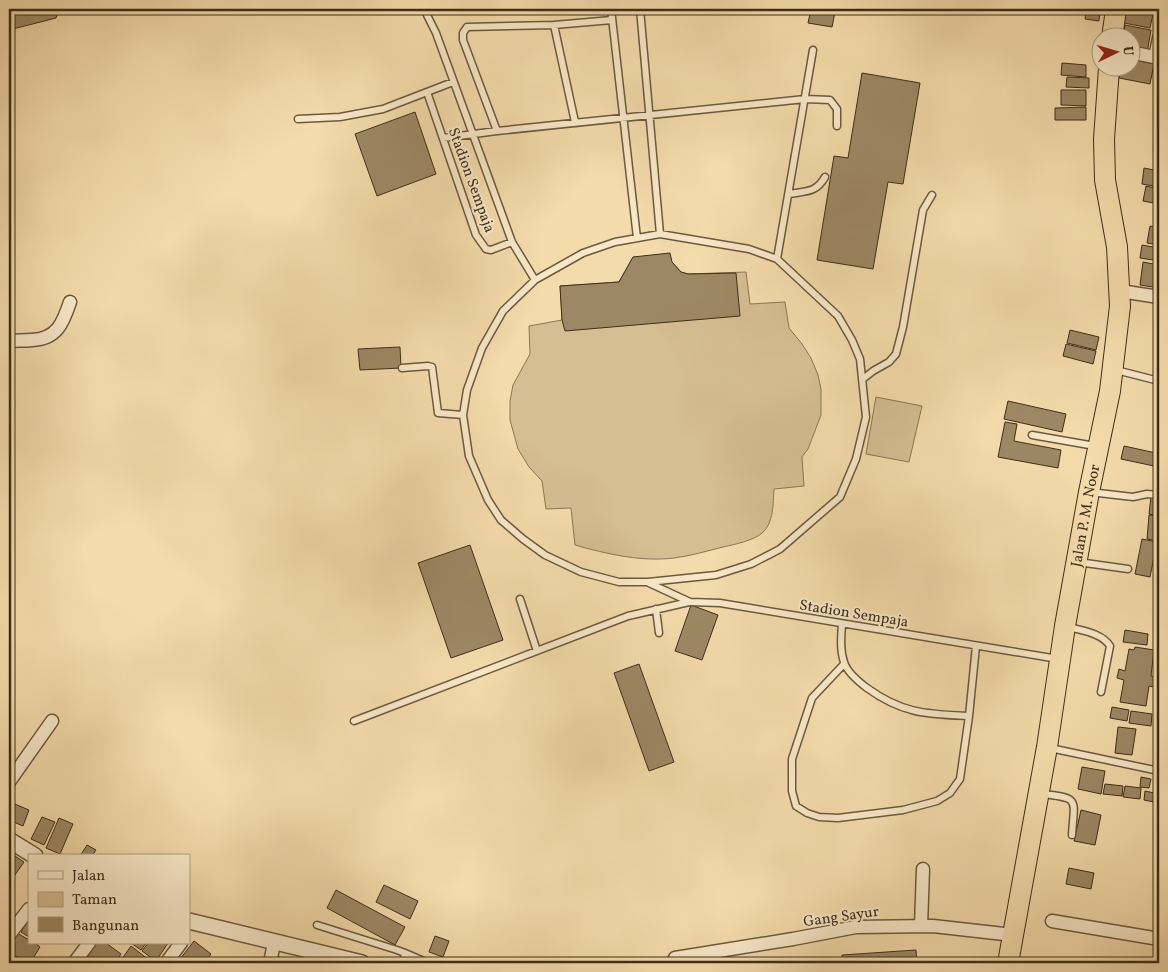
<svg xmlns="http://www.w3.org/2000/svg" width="1168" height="972" viewBox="0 0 1168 972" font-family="Vollkorn,serif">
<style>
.green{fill:#d5be92;stroke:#8a7656}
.building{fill:#9d8865;stroke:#3e2e19}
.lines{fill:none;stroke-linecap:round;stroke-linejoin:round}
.service-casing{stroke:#6c593e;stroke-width:9}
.minor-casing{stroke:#6c593e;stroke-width:15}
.tertiary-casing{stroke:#6c593e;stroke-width:18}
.trunk-casing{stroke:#3e2e19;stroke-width:22}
.service{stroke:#f8e8c8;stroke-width:6}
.minor{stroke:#f8e8c8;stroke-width:12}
.tertiary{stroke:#f8e8c8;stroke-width:15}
.trunk{stroke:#f4dbab;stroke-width:20}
.labels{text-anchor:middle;stroke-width:4;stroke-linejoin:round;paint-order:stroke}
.street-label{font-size:15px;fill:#3e2e19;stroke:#f8e8c8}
</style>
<rect width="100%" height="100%" fill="#f4dbab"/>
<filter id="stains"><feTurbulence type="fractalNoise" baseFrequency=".004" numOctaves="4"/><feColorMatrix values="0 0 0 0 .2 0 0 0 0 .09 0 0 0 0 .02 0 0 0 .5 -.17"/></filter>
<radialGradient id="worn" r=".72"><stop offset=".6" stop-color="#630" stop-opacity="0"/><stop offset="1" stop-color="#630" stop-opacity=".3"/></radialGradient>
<path class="green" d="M633,257L672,262L681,272L688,274L746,272L750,304L785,302L789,328L802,344L811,358L818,375L821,389V415L808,449L802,457L804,486L774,489C773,503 774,523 762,533C755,540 733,545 723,547C707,551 690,556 674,558C641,562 607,554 575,545L571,508L546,509L542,481L529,467L518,449L510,420V401L513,385L530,354L529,326L562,320L560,286L619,282Z
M876,397L922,406L909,462L866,454Z"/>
<path class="building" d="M9,9H60L56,18L9,30Z
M811,9L835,12L832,27L808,23Z
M1086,9H1100L1099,21L1085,19Z
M1127,9H1154L1150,28L1124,23Z
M1125,25L1151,30L1147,53L1130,50V38H1123Z
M1130,59L1154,64L1150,84L1119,78L1121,68H1130Z
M1062,63L1086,65V77L1061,75Z
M862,73L920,83L903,184L888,182L873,269L817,260L834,156L848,158Z
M1067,77L1089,78V88L1066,87Z
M1061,90H1086V106L1061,105Z
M1086,107V120H1055V108Z
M415,112L436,174L377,196L355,134Z
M1144,168L1159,171V187L1142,184Z
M1146,186L1159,189V204L1143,201Z
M1157,208L1159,209V226L1154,225Z
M1150,226L1159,228V245L1147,243Z
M1142,245L1159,248V261L1140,258Z
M670,253L672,262L681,272L688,274L736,273L740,316L565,331L562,320L560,286L619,282L633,257Z
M1143,262L1159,265V288L1140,285Z
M1070,330L1099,337L1096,350L1067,343Z
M1066,344L1096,351L1093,364L1063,356Z
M400,347L401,368L360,370L358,349Z
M1008,401L1066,414L1062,432L1004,419Z
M1005,422L1017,424L1014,441L1061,450L1058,468L998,457Z
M1124,446L1156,453L1154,466L1121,459Z
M1151,497L1159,498V516L1149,514Z
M1149,515L1159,516L1158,541L1147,539Z
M1142,539L1157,542L1150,577L1135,574Z
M470,545L503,640L451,658L418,563Z
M691,605L718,615L702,660L675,651Z
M1125,630L1148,634L1147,645L1123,642Z
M1135,647L1154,650L1151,676L1159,678L1158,688L1149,686L1146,706L1120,702L1124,680L1117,678L1119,669L1125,671L1129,649L1134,650Z
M639,664L674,762L649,771L614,673Z
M1158,705H1159V725H1155Z
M1112,707L1129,710L1127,721L1110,718Z
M1131,711L1152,714L1151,726L1129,723Z
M1118,727L1136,729L1132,755L1115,753Z
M1082,767L1105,771L1101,794L1078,789Z
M1141,777L1151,779L1149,788L1140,787Z
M1105,784L1123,786L1122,796L1103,794Z
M1125,786L1141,788L1140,799L1123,797Z
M1145,791L1159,794V803L1144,800Z
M10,802L29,810L23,826L9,820Z
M1081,810L1101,815L1095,845L1074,841Z
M42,817L55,822L44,845L31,839Z
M59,818L73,824L60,854L46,848Z
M87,845L96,850L92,856H80Z
M9,852L24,862L10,882L9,881Z
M1069,868L1094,873L1091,889L1066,884Z
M384,885L418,901L410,919L376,902Z
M336,890L405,927L395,945L327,908Z
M29,918V937L21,932Z
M17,933L29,940V943H35L40,947L30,963H27L9,952V947Z
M435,936L449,941L443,957L429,952Z
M194,941L211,954L205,963H177Z
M95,943H106L121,954L115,963H94L85,957Z
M131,943H146L141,950Z
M148,943H168L156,961L142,951Z
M131,946L149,960L146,963H119Z
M916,950L917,963H842V955Z
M279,957L307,963H277Z"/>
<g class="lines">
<g class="service-casing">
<path id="service" d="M424,9L436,33L512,242L535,280
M611,9L637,238
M640,9L660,234
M554,25L575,122
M427,92L476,235L486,249L491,250L512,242
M298,119L340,117L383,109L453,82
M497,131L805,99L830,100L837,109V126
M443,138L497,131L463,40V33L467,27L554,25L612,20
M789,194C806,191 816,193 825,177
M660,234L749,249L777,259L838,316L852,340L860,359L866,417L856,459L840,497L780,549L751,564L716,575L648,582H619L581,572L545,555L523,539L501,520L488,500L469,456L463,415L467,390L482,348L503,311L535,280L583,253L615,242Z
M777,259L813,50
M402,368L428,366L432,367L438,413L463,415
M1116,370L1159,381
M863,379L873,371L889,362L896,354L903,327L923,210L932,195
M1032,435L1095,446
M1090,492L1133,497L1147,494L1159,495
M1078,562L1128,569
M649,583L690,602L720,603L1058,659
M520,599L537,651
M656,609L659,633
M842,624C841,637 840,650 844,662C847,672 859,682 867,688C903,714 927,714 969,716
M1069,627C1083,631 1102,633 1110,646L1101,692
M844,664L812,698L792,759V791L796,806L807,813L819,817L838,818L903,810L937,801L950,793L960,779L969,716L976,646
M354,721L628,616L689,602
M1050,748L1159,771
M1042,794C1081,798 1074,799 1072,835
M317,925L397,950L405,953L403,963
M405,953L428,963"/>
</g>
<g class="minor-casing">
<path id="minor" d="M1130,52L1159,58
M1155,57L1159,38
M1120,291L1159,297
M9,341C17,340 24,341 32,340C57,339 63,323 70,302
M9,782L52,721
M1052,921L1159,939
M921,926L923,869
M9,935L29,909
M675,958L793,939L856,927L933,926L1013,935
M74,963L89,943
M166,963L181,943
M270,963L274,943"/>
</g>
<g class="tertiary-casing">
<path id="tertiary" d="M9,840L35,856
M189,921L362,963"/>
</g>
<g class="trunk-casing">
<g id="trunk">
<path d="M1112,38L1116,9"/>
<path id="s1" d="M1008,963L1047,747L1065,626L1089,492L1110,391L1120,306L1117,247L1105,180L1104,139L1109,68"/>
</g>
</g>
<use href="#service" class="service"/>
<use href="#minor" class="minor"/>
<use href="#tertiary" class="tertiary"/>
<use href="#trunk" class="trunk"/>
</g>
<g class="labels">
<g class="street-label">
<text transform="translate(472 180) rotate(70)" y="5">Stadion Sempaja</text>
<text dy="5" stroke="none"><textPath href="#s1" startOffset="454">Jalan P. M. Noor</textPath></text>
<text transform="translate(854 613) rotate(9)" y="5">Stadion Sempaja</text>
<text transform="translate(841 916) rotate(-8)" y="5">Gang Sayur</text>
</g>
</g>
<rect width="1168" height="972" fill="none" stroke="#f4dbab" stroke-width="30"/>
<rect x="10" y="10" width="1148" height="952" fill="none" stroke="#3e2e19" stroke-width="2.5"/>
<rect x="15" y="15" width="1138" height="942" fill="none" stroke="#3e2e19"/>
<rect x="28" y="854" width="162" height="90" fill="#f8e8c8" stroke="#ae9e82"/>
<rect x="38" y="871" width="25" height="8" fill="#f8e8c8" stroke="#ae9e82"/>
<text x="72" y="880" font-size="15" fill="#3e2e19">Jalan</text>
<rect x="38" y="892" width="25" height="15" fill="#d5be92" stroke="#ae9e82"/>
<text x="72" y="904" font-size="15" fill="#3e2e19">Taman</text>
<rect x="38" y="917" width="25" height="15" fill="#9d8865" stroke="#ae9e82"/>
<text x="72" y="930" font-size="15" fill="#3e2e19">Bangunan</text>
<g transform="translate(1116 52) rotate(85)"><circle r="24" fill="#f8e8c8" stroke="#ae9e82"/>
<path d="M0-4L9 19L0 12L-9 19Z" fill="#8f2418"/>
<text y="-8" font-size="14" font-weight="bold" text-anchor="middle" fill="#3e2e19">U</text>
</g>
<rect width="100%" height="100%" filter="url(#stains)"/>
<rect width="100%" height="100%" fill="url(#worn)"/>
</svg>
